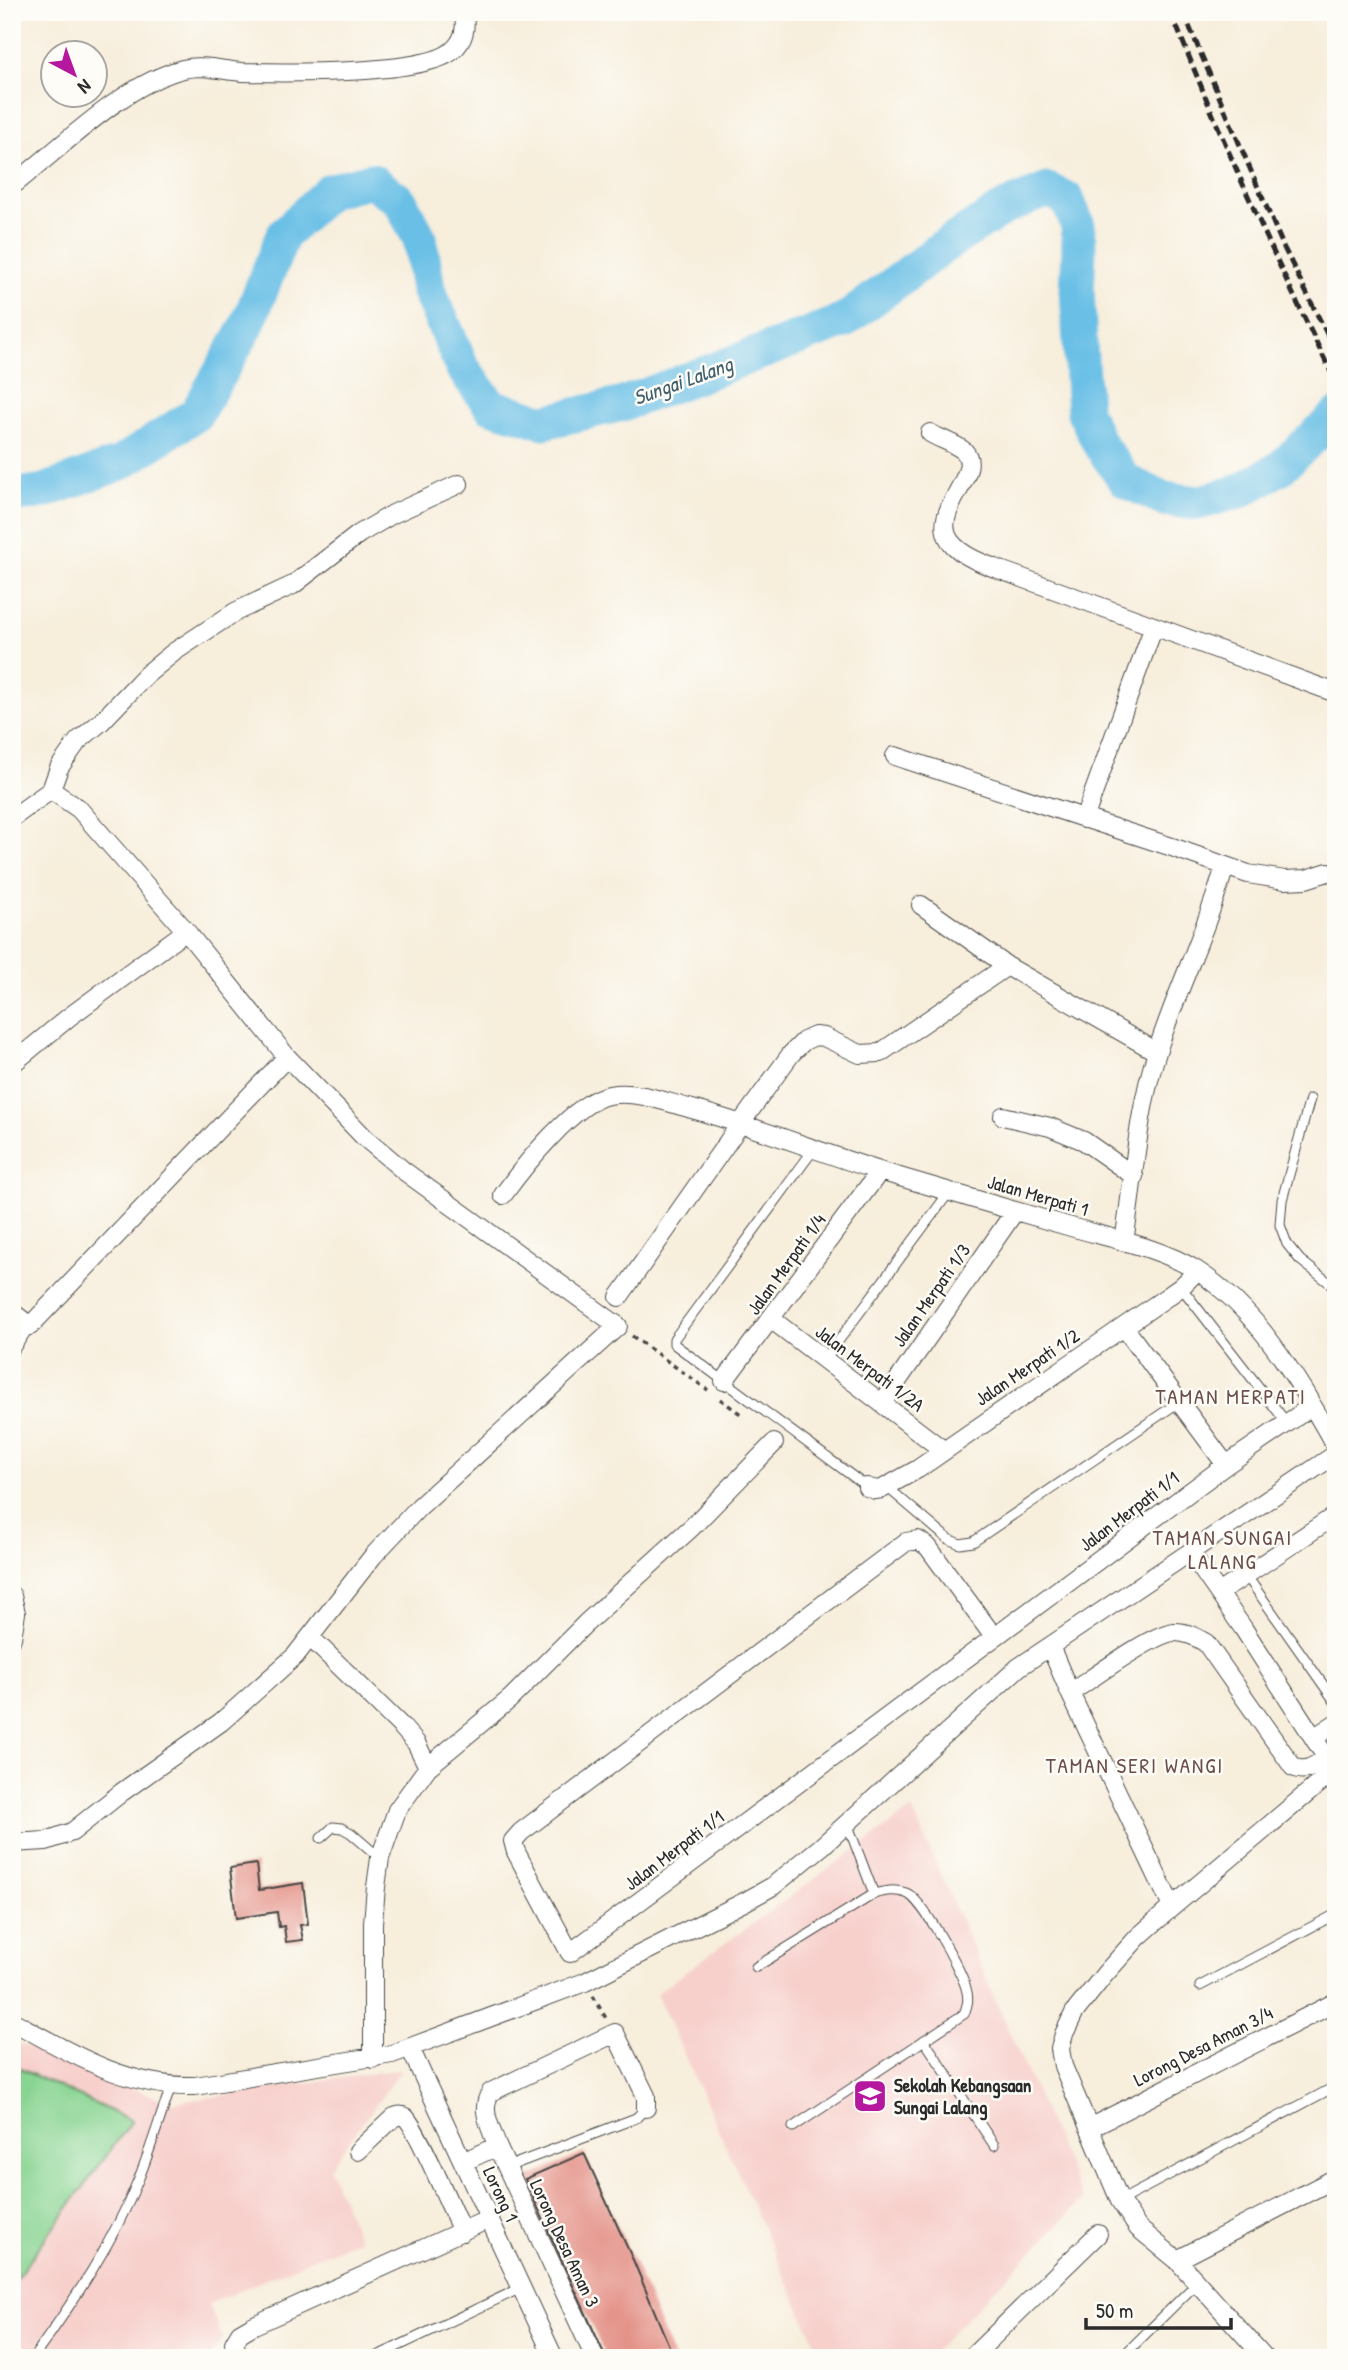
<svg xmlns="http://www.w3.org/2000/svg" width="1348" height="2370" viewBox="0 0 1348 2370" font-family="'Patrick Hand',sans-serif">
<style>
.built{fill:#f7d0cc}
.green{fill:#88d492;stroke:#5a805e;stroke-width:2}
.lines{fill:none;stroke-linecap:round;stroke-linejoin:round}
.river{stroke:#69bfe6;stroke-width:35}
.building{fill:#e49389}
.lane-casing{stroke:#4a4846;stroke-width:11}
.street-casing{stroke:#4a4846;stroke-width:20}
.path{stroke:#4a4846;stroke-width:3.5;stroke-dasharray:5 5;stroke-linecap:butt}
.lane{stroke:#fff;stroke-width:9}
.street{stroke:#fff;stroke-width:18}
.rail{stroke:#2b2b2b;stroke-width:5;stroke-dasharray:10 5;stroke-linecap:butt}
.labels{text-anchor:middle;stroke-width:5;stroke-linejoin:round;paint-order:stroke}
.street-label{font-size:19px;fill:#2b2b2b;stroke:#fdfcf7}
.poi-label{font-size:19px;font-weight:bold;fill:#2b2b2b;stroke:#fdfcf7;text-anchor:start}
.water-label{font-size:21px;font-style:italic;fill:#415f6c;stroke:#fdfcf7}
.neighbourhood-label{font-size:21px;letter-spacing:2px;fill:#6c4f4c;stroke:#fdfcf7}
</style>
<rect width="100%" height="100%" fill="#fdfcf7"/>
<filter id="ink" filterUnits="userSpaceOnUse"><feTurbulence type="fractalNoise" baseFrequency=".0143" numOctaves="2"/><feDisplacementMap in="SourceGraphic" scale="14" xChannelSelector="R" yChannelSelector="G"/><feConvolveMatrix kernelMatrix="1 2 1 2 8 2 1 2 1" color-interpolation-filters="sRGB"/></filter>
<filter id="wash" filterUnits="userSpaceOnUse"><feTurbulence type="fractalNoise" baseFrequency=".00686" numOctaves="4" result="noise"/><feDisplacementMap in="SourceGraphic" scale="28" xChannelSelector="R" yChannelSelector="G"/><feGaussianBlur stdDeviation="1.57" result="paint"/><feColorMatrix in="noise" values="0 0 0 0 0 0 0 0 0 0 0 0 0 0 0 0 0 1.4 0 .05"/><feComposite in="paint" operator="in"/></filter>
<g filter="url(#wash)">
<rect width="100%" height="100%" fill="#f7eedc"/>
<path class="built" d="M912,1809L1083,2200L927,2358H822L656,1993Z
M12,2041L171,2103L402,2069L329,2168L359,2239L208,2304L223,2339L209,2358H12Z"/>
<path class="green" d="M12,2065L132,2121L12,2284Z"/>
<g class="lines">
<path class="river" d="M12,496L44,491L121,463L196,414L246,328L283,235L329,191L371,180L400,201L420,239L428,289L462,367L491,406L544,422L623,404L844,321L944,246L1006,207L1048,190L1067,199L1078,226L1079,250L1077,291L1084,412L1100,445L1126,481L1164,499L1198,503L1240,491L1280,468L1336,416"/>
</g>
<g id="blocks">
<path class="building" d="M256,1864L259,1890L303,1883L308,1924L300,1925L303,1940L286,1942L284,1926L279,1927L277,1912L236,1918L230,1868Z
M584,2153L634,2262L674,2358H606L525,2179Z"/>
</g>
</g>
<g filter="url(#ink)">
<use href="#blocks" fill-opacity="0" stroke="#4a4846" stroke-width="2"/>
<g class="lines">
<g class="lane-casing">
<path id="lane" d="M1310,1099L1282,1200L1280,1225L1287,1244L1300,1260L1336,1288
M814,1149L674,1339V1344L867,1487
M1181,1287L1286,1422
M12,1353L30,1326
M825,1359L950,1191
M887,1487L948,1539L960,1544L973,1542L1179,1402
M1246,1575L1336,1703
M321,1838L333,1827L342,1828L351,1833L380,1858
M756,1967L874,1894
M1200,1986L1336,1914
M924,2040L994,2145
M793,2127L964,2014C968,2004 969,1998 966,1988C961,1970 922,1898 906,1893C895,1889 885,1891 874,1894L847,1823
M507,2167L636,2118L646,2108
M1120,2201L1336,2086
M36,2354C75,2299 114,2241 139,2178C151,2148 160,2117 171,2087
M373,2358L521,2288
M1121,2358L1197,2283"/>
</g>
<g class="street-casing">
<path id="street" d="M12,186C61,148 123,84 183,69C202,64 223,71 242,72C282,73 424,75 452,51C465,40 466,28 464,12
M930,433C940,439 956,444 964,451C985,473 929,511 950,541C964,560 996,568 1017,576L1336,693
M895,756L1172,847L1248,874L1285,880L1306,879L1328,872
M12,818L51,790L59,768L78,741L101,722L146,675L174,652L235,612L293,585L359,534L393,514L459,484
M1084,819L1154,626
M921,905L1007,966L1157,1052
M12,1064L69,1017L186,931
M1003,1116L1050,1127L1084,1141L1134,1176
M503,1195C523,1167 575,1101 609,1095C637,1090 665,1102 692,1109C757,1127 819,1152 883,1172C946,1191 1008,1209 1071,1227C1113,1239 1159,1247 1196,1270C1261,1312 1299,1382 1336,1447
M1124,1242C1134,1179 1137,1113 1157,1052C1177,989 1207,930 1225,866
M619,1297L741,1123L791,1054L804,1041L815,1036L824,1037L860,1054L880,1053L1007,966
M12,1312L30,1326L287,1057
M771,1319L943,1450
M1124,1327L1226,1465
M724,1381L880,1171
M883,1402L1015,1211
M867,1487L875,1490L882,1489L918,1469L1164,1299L1181,1287L1197,1271
M1190,1552L1243,1628L1333,1768
M1219,1593L1336,1515
M12,1596L16,1613L12,1638
M994,1637L928,1547L918,1540L906,1542L521,1832L513,1841L516,1852L570,1953L1226,1465L1312,1406
M311,1638L402,1727L416,1743L428,1767
M1050,1646L1070,1693L1172,1907
M1070,1693C1090,1680 1154,1632 1175,1632C1187,1632 1196,1637 1206,1643L1293,1767C1306,1774 1316,1764 1327,1758
M1315,1737L1336,1723
M12,1843L46,1841L72,1832L122,1792L221,1722L295,1656L373,1556L419,1507L618,1326L404,1171L364,1137L287,1057L186,931L79,809L51,790
M12,2021C70,2053 127,2088 195,2086L392,2054L585,1982L746,1901L773,1886L821,1847L1019,1667L1336,1454
M410,2048L554,2358
M373,2059V1923L376,1887L380,1858L397,1810L428,1767L510,1699L585,1624L692,1527L774,1443
M1089,2128L1336,2002
M358,2151L394,2117C399,2116 400,2114 405,2117C415,2124 454,2214 462,2232
M463,2162L497,2146
M1177,2260L1336,2178
M239,2358L234,2343L240,2333L252,2326L489,2219
M595,2358L497,2146C491,2127 479,2109 491,2092L615,2033L646,2096V2108
M971,2358L1098,2234
M1265,2358L1177,2260L1138,2228L1120,2201L1063,2066L1060,2049L1064,2034L1074,2013L1105,1974L1138,1937L1172,1907L1335,1770"/>
</g>
<path class="path" d="M632,1336L708,1390
M720,1399L742,1415
M593,1996L607,2020"/>
<use href="#lane" class="lane"/>
<use href="#street" class="street"/>
<path class="rail" d="M1171,12C1221,138 1275,261 1336,382
M1183,12L1284,248L1336,352"/>
</g>
</g>
<defs>
<g id="school-square" transform="scale(1.75)"><rect x="-9" y="-9" width="18" height="18" rx="4" fill="#b5179e" stroke="#fdfcf7"/><path d="M0-5L7-2L0 1L-7-2ZM-4 1L0 2.5L4 1V4Q0 6-4 4Z" fill="#fff"/></g>
</defs>
<g fill-rule="evenodd">
<use href="#school-square" x="870" y="2096"/>
</g>
<g class="labels">
<g class="street-label">
<text transform="translate(1038 1195) rotate(16)" y="7">Jalan Merpati 1</text>
<text transform="translate(786 1264) rotate(-54)" y="7">Jalan Merpati 1/4</text>
<text transform="translate(931 1295) rotate(-55)" y="7">Jalan Merpati 1/3</text>
<text transform="translate(1027 1367) rotate(-34)" y="7">Jalan Merpati 1/2</text>
<text transform="translate(870 1368) rotate(37)" y="7">Jalan Merpati 1/2A</text>
<text transform="translate(1129 1511) rotate(-37)" y="7">Jalan Merpati 1/1</text>
<text transform="translate(674 1850) rotate(-37)" y="7">Jalan Merpati 1/1</text>
<text transform="translate(1203 2046) rotate(-27)" y="7">Lorong Desa Aman 3/4</text>
<text transform="translate(501 2194) rotate(65)" y="7">Lorong 1</text>
<text transform="translate(565 2243) rotate(65)" y="7">Lorong Desa Aman 3</text>
</g>
<g class="poi-label">
<text x="894" y="2092">Sekolah Kebangsaan<tspan x="894" dy="22">Sungai Lalang</tspan></text>
</g>
<g class="water-label">
<text transform="translate(683 381) rotate(-20)" y="7">Sungai Lalang</text>
</g>
<g class="neighbourhood-label">
<text x="1231" y="1404">TAMAN MERPATI</text>
<text x="1223" y="1545">TAMAN SUNGAI<tspan x="1223" dy="24">LALANG</tspan></text>
<text x="1135" y="1773">TAMAN SERI WANGI</text>
</g>
</g>
<rect width="1348" height="2370" fill="none" stroke="#fdfcf7" stroke-width="42"/>
<g transform="translate(74 74) rotate(139)"><circle r="33" fill="#fdfcf7" stroke="#a9a8a5" stroke-width="2"/>
<path d="M0-5L12 26L0 18L-12 26Z" fill="#b5179e"/>
<text y="-10" font-size="19" font-weight="bold" text-anchor="middle" fill="#2b2b2b">N</text>
</g>
<path d="M1086 2318v10h145v-10" fill="none" stroke="#2b2b2b" stroke-width="3.5"/>
<text x="1096" y="2318" font-size="21" fill="#2b2b2b" stroke="#fdfcf7" stroke-width="5" paint-order="stroke">50 m</text>
</svg>
